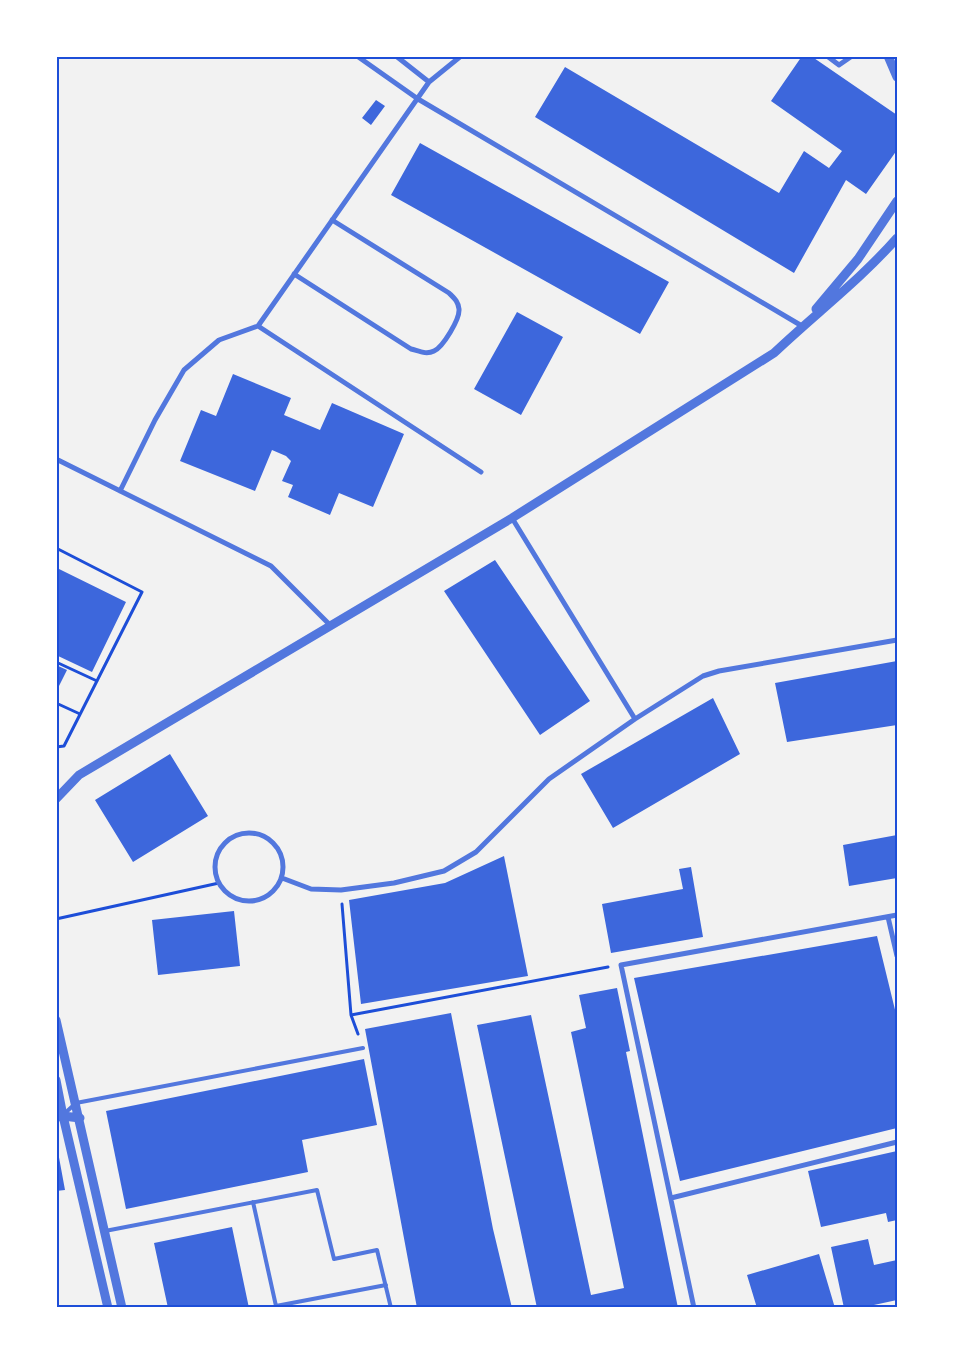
<svg xmlns="http://www.w3.org/2000/svg" width="953" height="1364" viewBox="0 0 953 1364" font-family="Commissioner,sans-serif">
<style>
.building{fill:#3d67dc}
.lines{fill:none;stroke-linecap:round;stroke-linejoin:round}
.path{stroke:#1d4ed8;stroke-width:3}
.service{stroke:#5277de;stroke-width:4}
.minor{stroke:#5277de;stroke-width:5}
.tertiary{stroke:#5277de;stroke-width:9}
.neatline{fill:none;stroke:#1d4ed8;stroke-width:2}
</style>
<rect width="100%" height="100%" fill="#f2f2f2"/>
<path class="building" d="M802,56H811L897,115V150L866,194L846,180L794,273L535,117L565,67L779,193L804,151L829,168L842,151L771,101Z
M376,100L385,106L371,125L362,118Z
M420,143L669,282L640,334L391,195Z
M517,312L563,337L521,415L474,389Z
M233,374L291,398L284,415L320,430L332,403L404,434L373,507L339,493L330,515L288,497L293,485L282,481L291,461L286,456L272,450L255,491L180,461L201,410L216,416Z
M495,560L590,701L540,735L444,591Z
M57,568L126,602L92,672L56,655Z
M897,661V725L787,742L775,683Z
M56,665L67,670L56,692Z
M713,698L740,754L613,828L581,774Z
M170,754L208,816L133,862L95,800Z
M897,835V878L849,886L843,845Z
M504,856L528,976L361,1004L349,900L445,883Z
M691,867L703,937L611,953L602,904L683,889L679,869Z
M234,911L240,966L158,975L152,920Z
M877,936L897,1018V1128L680,1181L634,978Z
M617,988L630,1051L626,1052L678,1308H537L477,1025L531,1015L591,1295L624,1288L571,1032L586,1028L579,995Z
M451,1013L493,1229L512,1308H417L365,1029Z
M364,1059L377,1125L302,1140L308,1172L126,1209L106,1111Z
M56,1141L65,1190L56,1191Z
M897,1151V1220L888,1222L886,1213L821,1227L808,1171Z
M232,1227L249,1308H168L154,1243Z
M868,1239L874,1265L897,1260V1300L860,1308H844L831,1247Z
M819,1254L835,1308H757L747,1275Z"/>
<g class="lines">
<path class="path" d="M56,548L142,592L64,746L56,747
M56,662L97,681
M56,703L80,714
M342,904L351,1015
M56,919L219,883
M358,1034L351,1015L608,967"/>
<path class="service" d="M64,1114L76,1103L363,1048
M253,1202L276,1306L386,1285
M105,1231L317,1190L334,1259L377,1250L391,1308"/>
<path class="minor" d="M357,56L418,99L802,326
M396,56L429,82
M827,56L839,65L852,56
M294,274L411,349C419,351 426,355 434,351C443,347 460,319 459,309C458,301 454,298 449,293L332,220
M258,326L481,472
M56,459L271,566L330,625
M120,491L155,420L184,370L219,340L258,326L429,82L461,56
M635,719L703,676L719,671L897,640
M215 867a34 34 0 1 1 68 0a34 34 0 1 1-68 0Z
M282,878L311,889L341,890L394,883L444,871L476,852L549,779L635,719L512,518
M888,917L897,956
M671,1198L897,1142
M694,1308L621,965L897,915"/>
<path class="tertiary" d="M888,56L897,77
M816,309L858,259L897,201
M56,799L79,775L512,518L774,353C815,314 860,280 897,238
M56,1020L122,1308
M56,1080L63,1116L108,1308
M56,1117L63,1116L80,1118"/>
</g>
<rect width="953" height="1364" fill="none" stroke="#ffffff" stroke-width="115"/>
<rect x="58" y="58" width="838" height="1248" class="neatline"/>
</svg>
